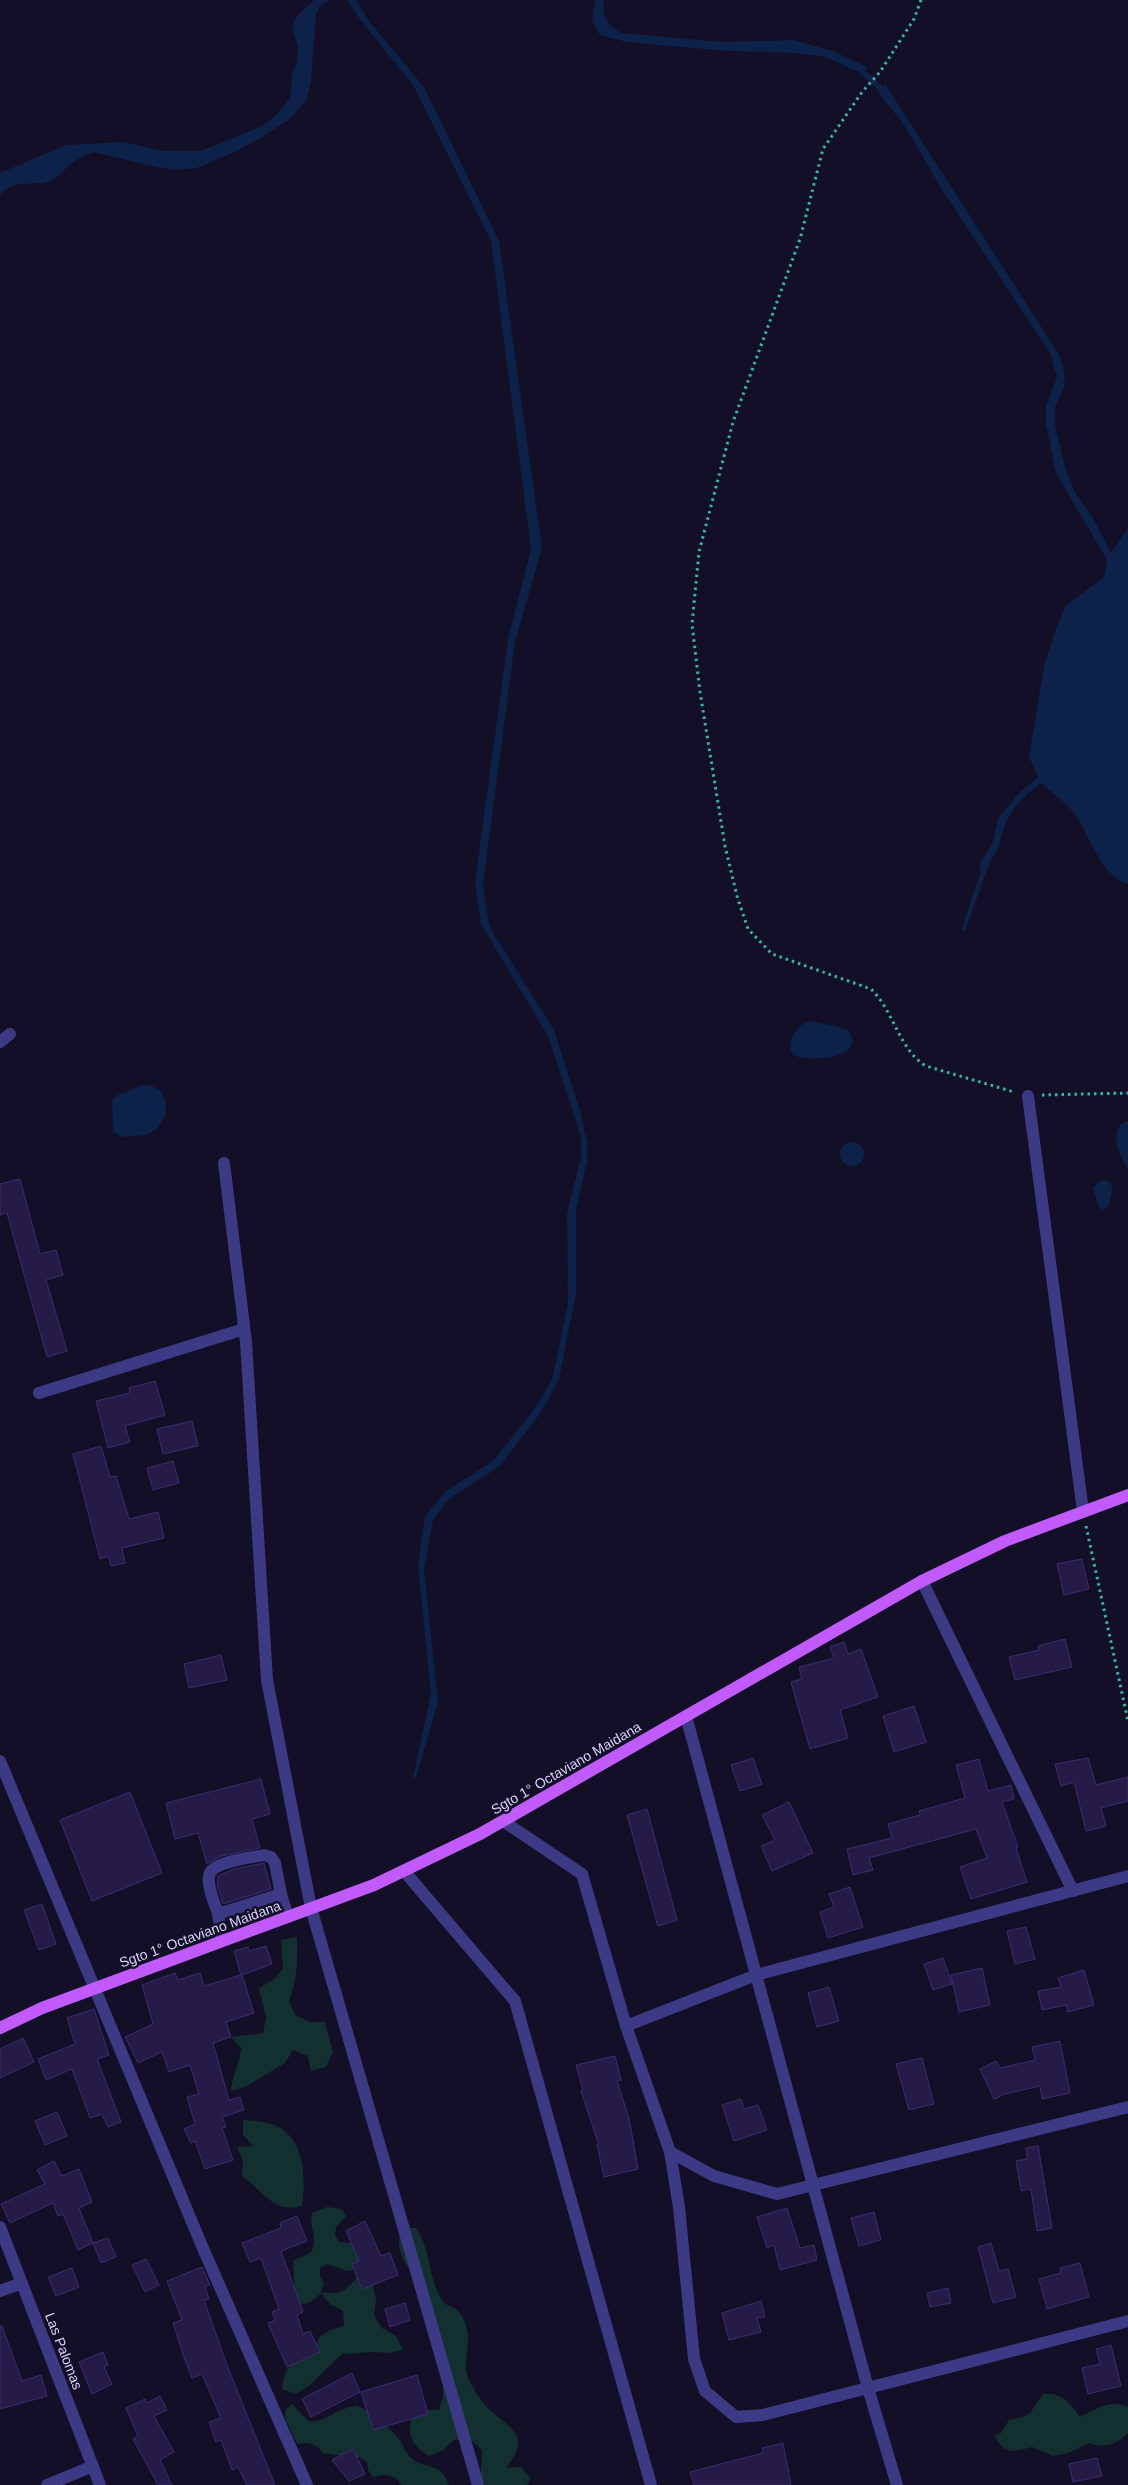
<svg xmlns="http://www.w3.org/2000/svg" width="1128" height="2485" viewBox="0 0 1128 2485" font-family="Arial,sans-serif">
<style>
.green{fill:#12302f}
.water{fill:#0c2248}
.lines{fill:none;stroke-linecap:round;stroke-linejoin:round}
.stream{stroke:#0c2248;stroke-width:5.5}
.building{fill:#241b47;stroke:#3b2d73}
.path{stroke:#2fb8b0;stroke-width:3;stroke-dasharray:2.5 4;stroke-linecap:butt}
.minor{stroke:#3d3a85;stroke-width:12}
.major{stroke:#c25bff;stroke-width:12}
.labels{text-anchor:middle;stroke-width:5;stroke-linejoin:round;paint-order:stroke}
.street-label{font-size:14px;fill:#d9d4ff;stroke:#130f26}
</style>
<rect width="100%" height="100%" fill="#130f26"/>
<path class="green" d="M297,1937C298,1960 297,1980 289,2001L295,2015L310,2022H325L333,2052L326,2067L311,2071L308,2056L293,2050L285,2063L245,2087L231,2091C232,2075 240,2064 241,2048L231,2037L263,2033L266,2018L259,1988L273,1980L283,1969L281,1940Z
M243,2120C253,2121 264,2121 274,2125C305,2137 306,2177 302,2206C274,2214 263,2191 242,2176L243,2161L237,2147L253,2146L243,2135Z
M327,2207L342,2209L346,2216L336,2227L335,2235L339,2242L355,2243L362,2256L355,2270L348,2271L327,2264L320,2268V2276L324,2283L321,2292C339,2295 346,2292 357,2277L373,2284L376,2300L374,2315L382,2328L396,2336L403,2350L388,2353L373,2352L342,2354L309,2386L296,2394L282,2389C286,2363 292,2361 316,2353L318,2338L330,2330L344,2326L343,2311L330,2304L321,2293C313,2301 307,2307 295,2302L293,2261C298,2258 303,2257 308,2254C321,2245 308,2225 312,2213Z
M401,2228H416C432,2252 428,2279 442,2300C449,2310 459,2304 465,2323C474,2346 459,2361 470,2382C475,2391 482,2403 490,2410C513,2430 531,2436 506,2468L521,2467L531,2479L527,2485H480L482,2450L471,2440H454L443,2450L429,2456C412,2445 408,2439 411,2419L424,2410H439L443,2396V2380L419,2280C403,2264 395,2250 401,2228Z
M1043,2394C1063,2393 1069,2401 1080,2417C1096,2409 1110,2399 1128,2407V2433C1118,2444 1103,2449 1089,2443L1068,2453L1053,2456L1032,2447C1013,2452 1004,2455 994,2435L1001,2433L1009,2420L1023,2417L1030,2413Z
M292,2404C298,2409 302,2416 308,2420C318,2427 344,2404 357,2406C368,2408 392,2430 399,2439C404,2446 406,2455 414,2460C431,2471 440,2461 449,2485H402C394,2474 385,2474 373,2477L368,2470L367,2462L361,2458L323,2453C316,2443 308,2442 297,2444L285,2418L286,2409Z"/>
<path class="water" d="M314,0H331L322,4L316,13L311,82L307,99L290,119L259,139L237,151L197,168L175,170L147,165L93,152C86,155 79,158 72,163C64,169 58,179 47,182C30,186 14,179 0,195V173L66,145L123,142L163,151H198L214,146L262,126L276,115L290,98L292,74L297,62L298,48L292,26L297,16Z
M347,0H356L369,21L424,87L499,241L542,548L515,642L483,884C485,900 486,918 493,933L554,1030L581,1114L587,1143V1161L576,1210V1293L559,1379L541,1412L500,1466L449,1499L433,1520L424,1569L438,1702L416,1778L413,1777L431,1694L418,1566L425,1516L446,1491L493,1461L535,1408L552,1380L568,1304L567,1213L581,1157V1137L548,1036L481,924L475,882L508,639L531,549L491,241L413,85L362,22Z
M595,0H604C601,16 607,24 621,33L723,42L793,40L833,51L867,67L863,74L826,57L796,53L727,51L627,42L600,35L592,21Z
M885,84L1058,353L1063,366L1065,385L1055,407V426L1065,467L1074,491L1094,520L1111,553L1128,528V884C1102,877 1090,838 1077,817C1069,805 1052,793 1041,783C1026,794 1011,808 1005,825C1000,838 1000,848 991,859L965,931H961L980,874V863L993,842L998,818L1020,792L1038,777L1029,757L1044,666L1055,632L1065,606L1104,577L1107,560L1056,473L1046,424V406L1057,377L1050,353L941,188L905,126L878,92Z
M809,1021C820,1024 834,1024 845,1029C848,1030 851,1034 852,1037C858,1060 806,1062 793,1055C785,1042 796,1026 809,1021Z
M143,1085C175,1085 172,1127 145,1135C142,1136 138,1135 134,1136C124,1137 120,1138 113,1131L112,1100L118,1095Z
M1128,1121V1168C1118,1156 1108,1126 1128,1121Z
M840 1154a12 12 0 1 1 24 0a12 12 0 1 1-24 0Z
M1102,1180L1108,1181L1113,1188L1109,1205L1103,1210L1099,1207L1093,1188Z"/>
<g class="lines">
<path class="stream" d="M858,68L886,93"/>
</g>
<path class="building" d="M20,1179L40,1254L56,1250L63,1275L46,1280L67,1351L47,1357L7,1213L0,1215V1184Z
M155,1381L165,1415L125,1426L130,1442L108,1448L96,1401L130,1393L129,1388Z
M192,1421L198,1446L163,1454L157,1429Z
M101,1446L110,1477L116,1476L129,1519L158,1512L164,1538L122,1548L125,1563L111,1566L108,1556L100,1559L73,1454Z
M173,1461L179,1483L153,1490L147,1468Z
M1082,1559L1089,1589L1064,1595L1057,1564Z
M1065,1639L1072,1667L1015,1680L1009,1657L1039,1650L1038,1646Z
M844,1642L848,1654L861,1649L878,1697L840,1710L848,1738L810,1749L791,1682L802,1679L799,1667L834,1658L830,1647Z
M221,1655L227,1680L189,1688L184,1664Z
M914,1706L926,1742L894,1752L883,1716Z
M753,1758L762,1784L740,1791L731,1765Z
M1088,1758L1096,1785L1128,1777V1801L1101,1808L1106,1826L1086,1831L1074,1782L1061,1786L1055,1764Z
M979,1759L988,1791L1011,1785L1014,1799L1002,1802L1018,1847L1016,1848L1027,1882L971,1899L960,1867L987,1858L976,1829L869,1858L873,1870L853,1875L847,1849L892,1838L888,1824L920,1815L919,1811L965,1798L956,1765Z
M261,1779L270,1814L252,1819L260,1848L221,1856L207,1864L198,1833L175,1839L166,1803Z
M130,1792L162,1873L92,1901L60,1820Z
M789,1802L813,1853L772,1871L761,1846L775,1840L762,1815Z
M647,1809L677,1920L658,1926L627,1815Z
M264,1863L271,1889L223,1904L217,1884L218,1876L234,1869Z
M850,1887L863,1927L828,1938L820,1912L834,1907L829,1894Z
M42,1904L56,1944L39,1950L24,1910Z
M1026,1927L1035,1959L1015,1964L1007,1931Z
M266,1946L272,1964L242,1975L254,2013L226,2022L231,2037L213,2043L229,2100L240,2097L244,2110L222,2117L226,2127L222,2128L233,2160L205,2169L195,2141L191,2143L184,2129L195,2124L187,2097L199,2094L190,2065L169,2072L162,2052L138,2063L125,2037L153,2024L142,1985L175,1973L178,1980L200,1973L204,1986L241,1975L234,1951L248,1947L249,1951Z
M943,1958L952,1984L933,1990L924,1964Z
M982,1968L990,2005L959,2012L951,1975Z
M1084,1970L1094,2005L1068,2012L1066,2005L1042,2010L1038,1991L1061,1987L1058,1978Z
M829,1987L839,2021L817,2027L808,1993Z
M94,2009L109,2055L97,2059L121,2122L108,2127L102,2114L90,2118L72,2069L46,2080L38,2059L75,2044L67,2018Z
M23,2038L34,2062L0,2078V2049Z
M1060,2041L1070,2093L1042,2099L1040,2086L1005,2094L994,2099L980,2069L996,2061L1000,2068L1035,2060L1032,2047Z
M615,2056L621,2080L617,2081L629,2118L638,2169L604,2177L597,2145H599L581,2091L583,2090L576,2065Z
M922,2058L934,2104L909,2110L896,2064Z
M741,2099L744,2109L758,2105L767,2130L734,2141L722,2105Z
M57,2112L67,2136L45,2145L35,2121Z
M1038,2146L1052,2228L1037,2231L1031,2189L1021,2191L1016,2161L1027,2159L1026,2148Z
M54,2161L62,2176L79,2169L92,2202L79,2208L93,2243L78,2250L63,2214L58,2216L53,2203L10,2223L1,2204L45,2184L37,2170Z
M787,2208L800,2248L814,2245L817,2260L780,2270L774,2245L767,2248L757,2217Z
M874,2212L881,2240L859,2246L851,2218Z
M297,2216L307,2241L281,2251L303,2312L297,2315L303,2334L310,2331L320,2352L287,2367L268,2323L275,2320L272,2312L279,2309L261,2258L250,2262L242,2243L281,2228L280,2223Z
M365,2221L381,2256L390,2253L398,2275L362,2289L352,2264L359,2261L346,2231Z
M108,2238L116,2257L101,2263L93,2243Z
M991,2243L999,2271L1008,2269L1016,2297L993,2303L978,2247Z
M146,2259L159,2285L145,2292L132,2265Z
M1080,2263L1089,2297L1047,2309L1039,2279L1061,2273L1060,2268Z
M202,2267L210,2285L205,2287L209,2299L204,2300L227,2365L275,2485H247L238,2467L232,2470L221,2440L216,2442L209,2422L221,2418L202,2374L192,2378L184,2357L173,2323L182,2320L167,2281Z
M72,2268L79,2287L56,2296L48,2277Z
M948,2288L951,2303L930,2307L927,2293Z
M761,2301L765,2317L757,2318L761,2332L729,2340L722,2313Z
M405,2303L410,2320L390,2327L385,2309Z
M0,2326H2L22,2381L41,2375L47,2396L0,2409Z
M1111,2345L1121,2386L1088,2394L1082,2368L1100,2364L1096,2349Z
M103,2352L108,2365L104,2367L112,2384L92,2394L79,2362Z
M352,2373L360,2392L311,2417L302,2399Z
M417,2375L428,2414L373,2430L361,2392Z
M160,2396L167,2410L154,2416L174,2452L160,2460L172,2485H158L133,2439L138,2436L126,2408L145,2399L147,2403Z
M783,2443L791,2485H694L690,2472L763,2453L762,2448Z
M353,2449L365,2474L349,2481L332,2460Z
M1097,2458L1102,2476L1073,2482L1069,2464Z"/>
<g class="lines">
<path class="path" d="M921,0L914,19L880,72L862,92L823,149L800,239L733,422L699,552L692,624L700,692L725,846L737,896L748,929L772,954L871,989C894,1011 899,1050 926,1066L1014,1092
M1042,1095L1128,1093
M1086,1526L1128,1721"/>
<path class="minor" d="M0,1042L10,1034
M1028,1096L1083,1511
M224,1163L246,1342L267,1680L311,1908L478,2485
M39,1393L244,1329
M922,1581L1073,1891
M686,1716L868,2388L897,2485
M0,1761L202,2246L307,2485
M503,1821L582,1874L626,2026L670,2152L679,2207L694,2359L705,2391L736,2417L763,2415L1128,2321
M404,1871L515,2001L651,2485
M218,1914C215,1904 207,1887 209,1876C211,1861 251,1858 264,1855L271,1857L275,1863L281,1894
M222,1941L218,1914L281,1894L288,1917
M626,2026L756,1975L1128,1876
M670,2152L714,2176L777,2194L1128,2107
M0,2227L100,2485
M0,2291L22,2283
M47,2485L93,2466"/>
<path class="major" d="M0,2028L42,2008L374,1885L480,1834L922,1581L1005,1541L1128,1495"/>
</g>
<g class="labels">
<g class="street-label">
<text transform="translate(566 1768) rotate(-30)" y="5">Sgto 1° Octaviano Maidana</text>
<text transform="translate(200 1934) rotate(-20)" y="5">Sgto 1° Octaviano Maidana</text>
<text transform="translate(64 2351) rotate(69)" y="5">Las Palomas</text>
</g>
</g>
</svg>
